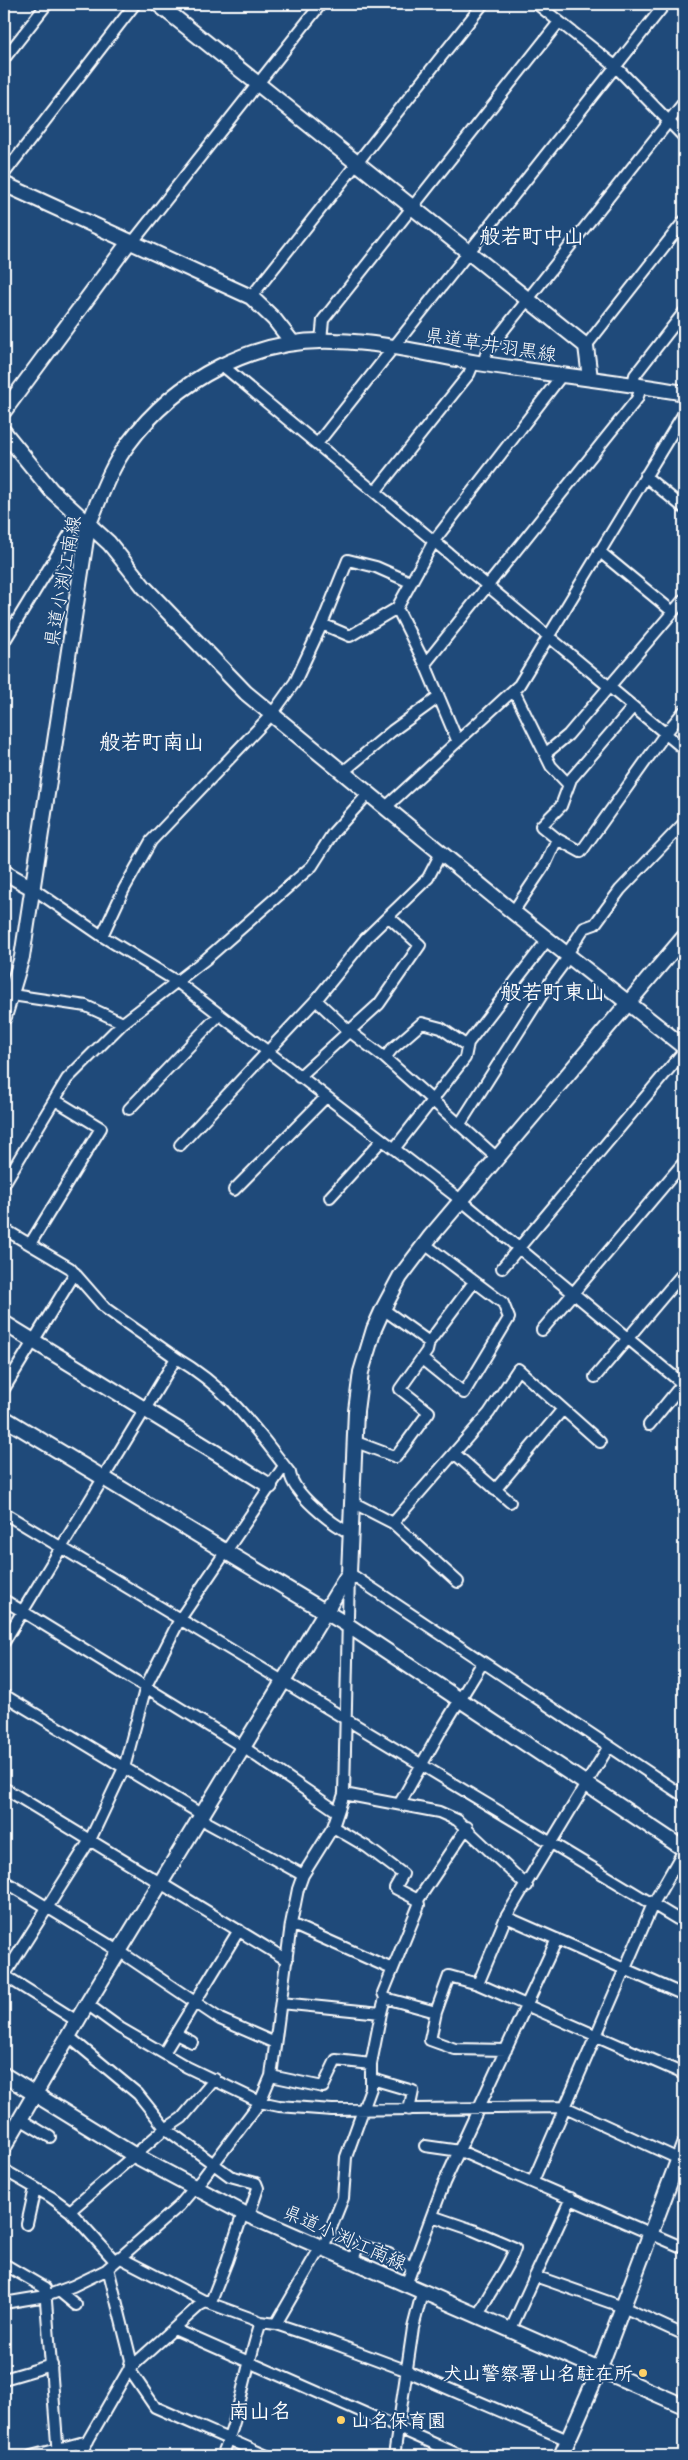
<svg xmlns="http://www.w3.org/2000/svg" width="688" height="2460" viewBox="0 0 688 2460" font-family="'Gochi Hand','Klee One',sans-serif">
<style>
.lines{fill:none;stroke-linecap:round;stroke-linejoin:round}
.street-casing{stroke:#fff;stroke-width:14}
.secondary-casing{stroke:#fff;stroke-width:18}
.street{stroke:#1f4a7a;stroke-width:10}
.secondary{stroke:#1f4a7a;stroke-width:14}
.poi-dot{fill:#ffd166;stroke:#1f4a7a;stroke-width:2}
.labels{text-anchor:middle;stroke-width:4;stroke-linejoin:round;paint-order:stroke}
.street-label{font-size:19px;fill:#fff;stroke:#1f4a7a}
.poi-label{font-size:19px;font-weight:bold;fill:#fff;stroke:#1f4a7a;text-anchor:end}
.quarter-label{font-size:21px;font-weight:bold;fill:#fff;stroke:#1f4a7a}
</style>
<rect width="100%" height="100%" fill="#1f4a7a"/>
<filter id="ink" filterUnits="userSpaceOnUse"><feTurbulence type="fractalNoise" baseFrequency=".02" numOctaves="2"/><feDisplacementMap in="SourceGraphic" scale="10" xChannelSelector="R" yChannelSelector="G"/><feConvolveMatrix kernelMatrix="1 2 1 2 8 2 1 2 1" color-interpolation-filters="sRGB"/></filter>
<g filter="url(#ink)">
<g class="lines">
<g class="street-casing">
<path id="street" d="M537,4L615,66L684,137
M4,59L47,4
M4,174L135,4
M132,243L321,4
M251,297L483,4
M321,341L323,320L559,22
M586,346L684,221
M483,363L487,351L684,102
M223,366L684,749
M633,384L635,375L684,312
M317,444L665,4
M645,476L684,508
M375,492L469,374L474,362
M599,551L673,612
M397,608L425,664L457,740
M322,624L348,560L376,567L410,582
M4,642L80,517
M425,664L637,399L642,385
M514,691L551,766L568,784
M545,754L568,735L684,599
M343,772L392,731L439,697
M386,807L519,685L684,413
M557,839L581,852L665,734L684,711
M32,888L102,936L176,981L462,1201L684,1385
M513,912L546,863L557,839L541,826L561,806L571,779L633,707
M102,936L124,889L151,841L272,714L295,682L322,624L350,636L397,608L434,541L562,375
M567,954L584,928L595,924L620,890L684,823
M12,995L86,1006L123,1023
M316,1000L349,1031L385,1058L497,1158
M385,1058L392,1049L422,1023L441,1028L467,1046
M299,1077L379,1004L420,945L389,917
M129,1109L219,1015
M460,1124L552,979L569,956
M180,1145L316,1000L366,938L428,878L441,853
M394,1149L465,1058L468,1043L548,939
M4,1184L67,1079L123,1023L206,959L312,866L333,833L369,793
M234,1190L326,1097
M330,1197L382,1140
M4,1229L70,1268L105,1308L176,1358L4,1642
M30,1244L101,1128L55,1100
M502,1268L684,1051
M383,1309L429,1342
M542,1330L684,1162
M176,1358C229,1389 253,1426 290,1473C293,1494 332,1524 350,1533
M422,1359L464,1393L509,1318L503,1303L426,1245
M595,1377L684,1272
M4,1389L75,1273
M649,1425L684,1382
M356,1442L396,1457L429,1412L400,1389L427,1351L429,1342L474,1282
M454,1453L510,1502
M495,1490L563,1409
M352,1502L393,1523L489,1413L518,1369L600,1442
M4,1513L684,1923
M393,1523L458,1582
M4,1600L243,1747L338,1812
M4,1695L196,1811L208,1823L303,1875
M4,1788L287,1960
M344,1794L439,1812L457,1820L527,1886
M400,1803L440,1732L483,1662
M333,1827L367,1847L403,1874L395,1888L418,1900
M4,1881L119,1951L220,2019L275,2043
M506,1917L684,1995
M291,1924L392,1969
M4,1975L77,2021
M4,1976L90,1840L124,1768L146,1686L180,1619L284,1466
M478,1984L506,1917L609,1746
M385,1998L436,2012
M281,2003L381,2013L385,1998L383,1993L419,1905L418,1900L467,1827
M87,2004L120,2028L187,2067L260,2102L279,2106L332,2110L565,2107L683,2161
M176,2034L192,2042
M68,2036L138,2094L166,2129L230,2176L256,2183L258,2188L249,2215
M506,2050L455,2049L430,2040L436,2012L449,1976L478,1984L684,2074
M164,2053L239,1930
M271,2076L323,2087L336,2060L371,2064
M372,2079L413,2091L409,2110
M20,2119L50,2137
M425,2146L460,2151L684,2248
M4,2170L51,2197L70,2211L115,2261
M533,2181L653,1904L684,1850
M70,2211L161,2132L182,2118L215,2079
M432,2216L473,2230L515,2248C507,2273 487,2292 478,2317
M27,2224L35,2188
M119,2257L206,2302L261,2322L276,2324L333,2343L400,2368L568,2440
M352,2261L359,2245L389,2254L413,2268
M4,2264L45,2288L58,2456
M108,2268L131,2360L129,2369L155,2407L267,2456
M535,2276L623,2307L684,2335
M406,2285L444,2183L557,1939
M59,2291L76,2305
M4,2303L46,2296L73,2286L106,2270L179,2206L202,2179L260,2102L271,2076L291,1924L298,1889L303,1875L333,1827L344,1794L349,1573L684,1796
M276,2324L316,2255L323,2248L343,2198L346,2157L371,2088V2064L381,2013
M174,2329L462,2456
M510,2331L571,2198
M4,2379L52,2365
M31,2456L88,2441
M79,2456L129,2369L200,2305L212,2299L227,2261L243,2213
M222,2456C240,2414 246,2366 261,2322
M394,2456L413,2328L422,2293"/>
</g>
<g class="secondary-casing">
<path id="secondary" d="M158,4L586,346L590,378
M4,184L251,297L274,319L292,342
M4,411L129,242
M4,432L51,490L109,543L144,587L246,693L513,912L684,1047
M4,872L32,888
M4,1017L22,957L88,526C100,498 110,468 128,444C176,379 255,337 336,341C384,342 431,355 478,363C547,374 616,381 684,393
M4,1323L270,1486
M4,1418L349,1626L684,1849
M4,2075L134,2155L243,2213L684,2406
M4,2147L87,2004L349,1573L356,1411L361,1372L374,1329L383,1309L400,1277L431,1236L684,937
M561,2456L599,2370L684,2145"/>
</g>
<use href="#street" class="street"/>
<use href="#secondary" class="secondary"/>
</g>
</g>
<g class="poi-dot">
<circle cx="643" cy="2373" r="5"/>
<circle cx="341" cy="2420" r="5"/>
</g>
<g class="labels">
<g class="street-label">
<text transform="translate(491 344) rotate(9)" y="7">県道草井羽黒線</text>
<text transform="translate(62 581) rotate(-80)" y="7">県道小渕江南線</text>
<text transform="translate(345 2237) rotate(24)" y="7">県道小渕江南線</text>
</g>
<g class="poi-label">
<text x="633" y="2380">犬山警察署山名駐在所</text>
<text x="351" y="2427" text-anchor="start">山名保育園</text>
</g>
<g class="quarter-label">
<text x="532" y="243">般若町中山</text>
<text x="152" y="749">般若町南山</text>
<text x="553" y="999">般若町東山</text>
<text x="260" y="2418">南山名</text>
</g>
</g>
<rect width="688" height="2460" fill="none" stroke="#1f4a7a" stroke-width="20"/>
<rect x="10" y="10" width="668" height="2440" fill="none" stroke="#fff" stroke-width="2" filter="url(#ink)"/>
</svg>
